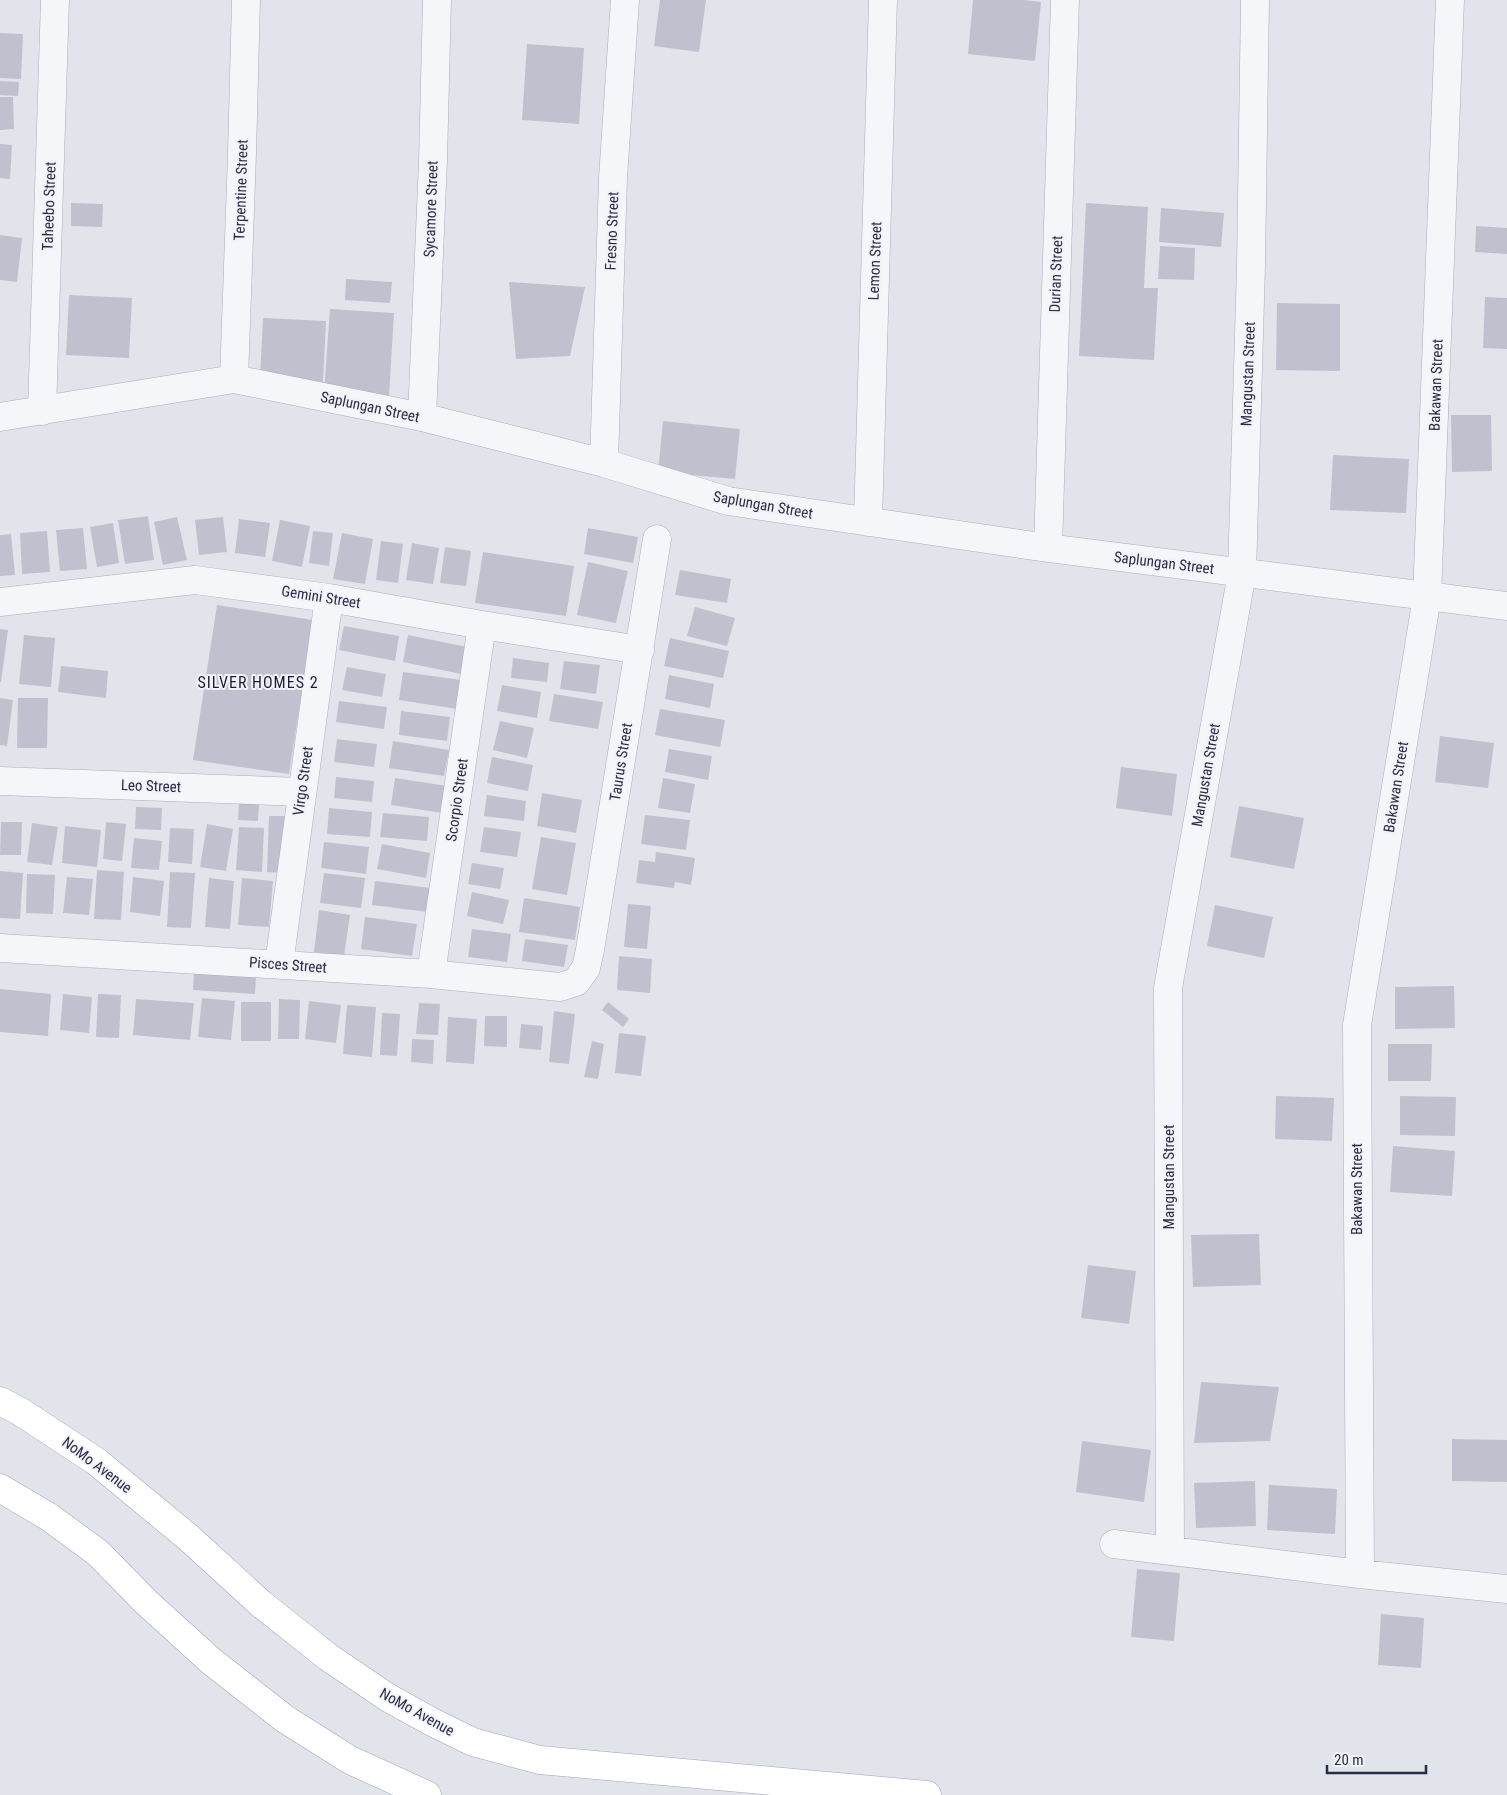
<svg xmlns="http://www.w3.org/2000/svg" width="1507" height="1795" viewBox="0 0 1507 1795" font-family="'Roboto Condensed',sans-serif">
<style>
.building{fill:#bfc1cf}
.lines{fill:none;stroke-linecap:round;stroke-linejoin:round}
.minor-casing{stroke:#aaadba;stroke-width:29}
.major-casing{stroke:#a0a4b8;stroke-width:29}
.minor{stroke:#f5f6f9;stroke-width:28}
.major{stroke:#fff;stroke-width:28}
.labels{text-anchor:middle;stroke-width:4;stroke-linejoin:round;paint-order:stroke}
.street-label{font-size:15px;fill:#292c45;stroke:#f2f3f9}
.neighbourhood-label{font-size:16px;letter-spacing:1px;fill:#1b1d36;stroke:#f2f3f9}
</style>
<rect width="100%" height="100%" fill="#e2e4ec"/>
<path class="building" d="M660,0H706L699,52L654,46Z
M973,0H1024L1041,2L1035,61L968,54Z
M0,33L23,34L21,79L0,78Z
M527,44L584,48L579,124L522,120Z
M0,81L19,82L18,96L0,95Z
M0,97H13L14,129L0,130Z
M0,144L12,145L10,179L0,178Z
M71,203L103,204L102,227L71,226Z
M1086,203L1148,207L1144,288H1158L1154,360L1079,356Z
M1161,208L1224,213L1221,247L1159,242Z
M1476,226L1507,228V254L1475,252Z
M0,235L22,238L17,282L0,280Z
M1160,246L1195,248L1194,280L1158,279Z
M346,279L392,282L390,303L345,300Z
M509,282L585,287L570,356L516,359Z
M69,295L132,298L129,358L66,355Z
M1485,297L1507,298V349L1483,348Z
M1277,303L1340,304V371L1276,370Z
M330,309L394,313L389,396L324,392Z
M263,318L326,321L323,382L260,378Z
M1451,415H1491L1492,471L1452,472Z
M663,421L740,429L735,479L658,472Z
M1333,455L1409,459L1406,513L1330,510Z
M148,516L154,560L125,564L118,520Z
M177,517L187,560L163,565L154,522Z
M223,517L227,552L199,555L195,520Z
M239,519L270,523L265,557L235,553Z
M280,520L310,526L302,567L272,561Z
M113,523L119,563L97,567L90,527Z
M83,528L87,569L60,571L56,530Z
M588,528L638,537L633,563L584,554Z
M47,531L50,572L22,574L20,533Z
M313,531L333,533L329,566L309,563Z
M342,533L373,539L365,584L333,579Z
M11,534L15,575L0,576V535Z
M381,541L403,544L398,583L376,580Z
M412,543L439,548L433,584L406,580Z
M445,547L471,551L466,586L440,583Z
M483,552L574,566L566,616L475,603Z
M588,562L628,571L616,623L577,615Z
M680,570L731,579L727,603L675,595Z
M217,605L313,620L289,774L193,760Z
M695,607L735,618L727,646L687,636Z
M344,626L399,636L395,661L339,650Z
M0,629L8,630L1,682H0Z
M24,635L55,638L51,687L19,684Z
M408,635L467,647L461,674L403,662Z
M670,638L729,651L723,678L664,666Z
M513,658L549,663L547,682L511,678Z
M564,661L600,665L596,694L560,689Z
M61,666L108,671L106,698L58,692Z
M347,667L386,674L382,697L342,690Z
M403,672L461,680L457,709L399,700Z
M669,675L714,684L710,708L665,699Z
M502,685L541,692L537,718L497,711Z
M554,694L603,702L598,729L549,721Z
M0,698L13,700L7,746L0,745Z
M18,698H48L47,748H17Z
M339,701L387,707L384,729L336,722Z
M660,709L725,720L720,747L655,735Z
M401,711L450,717L447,741L399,735Z
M500,721L534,728L527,758L493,750Z
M1440,736L1494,743L1488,788L1435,782Z
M337,739L377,744L374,767L334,762Z
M393,741L449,750L444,776L389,768Z
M669,749L712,756L708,780L665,772Z
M492,757L533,765L528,791L487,783Z
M1121,767L1177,774L1172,816L1116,808Z
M336,777L374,781L372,802L334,798Z
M395,778L447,786L442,813L391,805Z
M663,778L695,784L690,813L658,808Z
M542,793L582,800L576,833L537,826Z
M487,795L526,801L524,821L484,816Z
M239,803L259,804L258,821L238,820Z
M1239,806L1304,818L1294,869L1230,857Z
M136,807L162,808L161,830L135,829Z
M329,808L372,812L370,837L327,834Z
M383,813L429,817L427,841L380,837Z
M645,815L690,820L686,850L641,844Z
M269,816H287L286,873L267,872Z
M1,822H22L21,855H0Z
M106,822L126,824L122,861L103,859Z
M32,823L58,827L52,865L27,862Z
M207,824L233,829L226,871L200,867Z
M65,826L101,830L97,867L62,863Z
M239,827L264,828L262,872L236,870Z
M484,827L521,832L517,857L480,852Z
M170,828L194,829L192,864L168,862Z
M541,837L576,843L567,895L532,889Z
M134,838L162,841L159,870L131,868Z
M324,842L369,847L366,874L321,868Z
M382,844L430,853L426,878L377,869Z
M656,852L695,858L691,885L675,882L674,888L636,883L639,860L655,862Z
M472,863L504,868L500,889L468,884Z
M97,870L124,872L121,920L94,919Z
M0,871L23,873L20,919L0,918Z
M170,872L195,873L191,928L167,927Z
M324,873L365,878L361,908L320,903Z
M27,874L55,875L53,914L26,913Z
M67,877L93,879L89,915L63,913Z
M133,877L164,881L160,916L130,912Z
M209,878L234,881L230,929L205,927Z
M242,878L273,881L269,927L238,925Z
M375,881L431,888L428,912L372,905Z
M472,892L509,900L503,924L467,916Z
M524,898L580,907L575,940L519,932Z
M628,904L651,906L647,949L624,947Z
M1215,905L1273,917L1264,958L1207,946Z
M319,910L350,915L344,956L314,952Z
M365,917L417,924L412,956L361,949Z
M472,929L511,934L507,962L468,957Z
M525,939L568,945L564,967L522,961Z
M619,956L652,959L650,993L617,990Z
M194,972L256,976L255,994L193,990Z
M1454,986L1455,1028L1395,1029V987Z
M0,989L51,994L48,1036L0,1032Z
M63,994L92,997L89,1033L60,1030Z
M98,994L121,995L119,1038L96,1037Z
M202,998L235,1001L231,1040L198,1037Z
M136,999L194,1003L190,1040L133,1035Z
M279,999L300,1000L299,1039H278Z
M309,1001L341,1005L336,1043L305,1039Z
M241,1002H271V1041H241Z
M608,1002L629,1019L623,1027L602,1010Z
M419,1003L440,1004L438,1035L416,1034Z
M347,1005L376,1007L372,1057L343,1054Z
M554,1011L575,1014L569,1064L549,1062Z
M382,1013L400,1014L397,1056L380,1055Z
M485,1016H507V1047L484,1046Z
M448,1017L477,1019L474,1064L446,1062Z
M521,1024L543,1026L541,1050L519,1048Z
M619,1033L646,1036L641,1076L615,1073Z
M412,1039L434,1040L433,1064L411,1062Z
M592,1041L604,1044L598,1079L584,1077Z
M1388,1044H1432L1431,1081H1388Z
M1276,1096L1334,1098L1332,1141L1275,1139Z
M1400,1096L1456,1097L1455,1136L1400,1135Z
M1393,1146L1455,1151L1452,1196L1390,1192Z
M1259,1234L1261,1285L1193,1287L1191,1235Z
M1088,1265L1136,1271L1129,1324L1081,1318Z
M1201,1382L1279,1387L1270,1441L1194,1443Z
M1452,1439L1507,1440V1482L1452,1481Z
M1082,1441L1151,1450L1144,1502L1076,1492Z
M1255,1481L1256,1526L1196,1528L1194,1483Z
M1269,1485L1337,1489L1335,1534L1267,1530Z
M1137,1569L1180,1573L1174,1641L1131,1637Z
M1381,1614L1424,1618L1421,1668L1378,1665Z"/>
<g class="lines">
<g class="minor-casing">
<path id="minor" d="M234,379L242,154L246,0
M42,411L55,0
M0,417L234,379L422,417L604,463L728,501L1048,548L1507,606
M422,417L433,161L437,0
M604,463L613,178L625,0
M868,522L883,0
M1048,548L1065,0
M0,602L195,580L329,598L482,625L640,650
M0,781L302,792
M0,948L431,974L560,987L576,982L586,968L590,950L657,539
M279,964L329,598
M431,974L482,625
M1114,1544L1360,1574L1507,1589
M1170,1551L1168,988L1242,573L1251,266L1255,0
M1360,1574L1357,1025L1427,597L1450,0"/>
</g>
<g class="major-casing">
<path id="major" d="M0,1401L21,1412L97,1462L189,1538L260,1603L328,1657L387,1697L432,1722L473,1742L540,1760L927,1795
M0,1488L49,1517L98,1553L146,1602L211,1661L285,1719L350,1760L427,1795"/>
</g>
<use href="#minor" class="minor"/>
<use href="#major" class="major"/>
</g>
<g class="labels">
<g class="street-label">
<text transform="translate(241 190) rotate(-88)" y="5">Terpentine Street</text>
<text transform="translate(49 206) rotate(-88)" y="5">Taheebo Street</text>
<text transform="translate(431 209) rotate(-88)" y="5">Sycamore Street</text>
<text transform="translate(612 231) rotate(-88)" y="5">Fresno Street</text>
<text transform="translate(875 261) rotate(-88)" y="5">Lemon Street</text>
<text transform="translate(1056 274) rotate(-88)" y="5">Durian Street</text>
<text transform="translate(1248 374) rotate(-88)" y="5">Mangustan Street</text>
<text transform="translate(1436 385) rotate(-88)" y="5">Bakawan Street</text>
<text transform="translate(370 407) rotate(12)" y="5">Saplungan Street</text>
<text transform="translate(763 505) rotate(10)" y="5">Saplungan Street</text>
<text transform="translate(1164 563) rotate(7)" y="5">Saplungan Street</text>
<text transform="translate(321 597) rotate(9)" y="5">Gemini Street</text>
<text transform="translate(621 762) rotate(-81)" y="5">Taurus Street</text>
<text transform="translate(1206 775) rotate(-80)" y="5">Mangustan Street</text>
<text transform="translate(303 781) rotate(-82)" y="5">Virgo Street</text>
<text transform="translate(151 786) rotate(2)" y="5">Leo Street</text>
<text transform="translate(1396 787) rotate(-81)" y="5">Bakawan Street</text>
<text transform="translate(457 800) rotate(-82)" y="5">Scorpio Street</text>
<text transform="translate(288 965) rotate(4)" y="5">Pisces Street</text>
<text transform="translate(1169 1177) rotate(-90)" y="5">Mangustan Street</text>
<text transform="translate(1357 1189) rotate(-90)" y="5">Bakawan Street</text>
<text transform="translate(97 1465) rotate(37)" y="5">NoMo Avenue</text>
<text transform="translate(417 1712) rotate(29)" y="5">NoMo Avenue</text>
</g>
<g class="neighbourhood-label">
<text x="258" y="688">SILVER HOMES 2</text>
</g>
</g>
<path d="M1327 1765v8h99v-8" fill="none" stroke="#292c45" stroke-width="2.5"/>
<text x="1334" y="1765" font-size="15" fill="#292c45" stroke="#f2f3f9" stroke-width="4" paint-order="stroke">20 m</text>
</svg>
